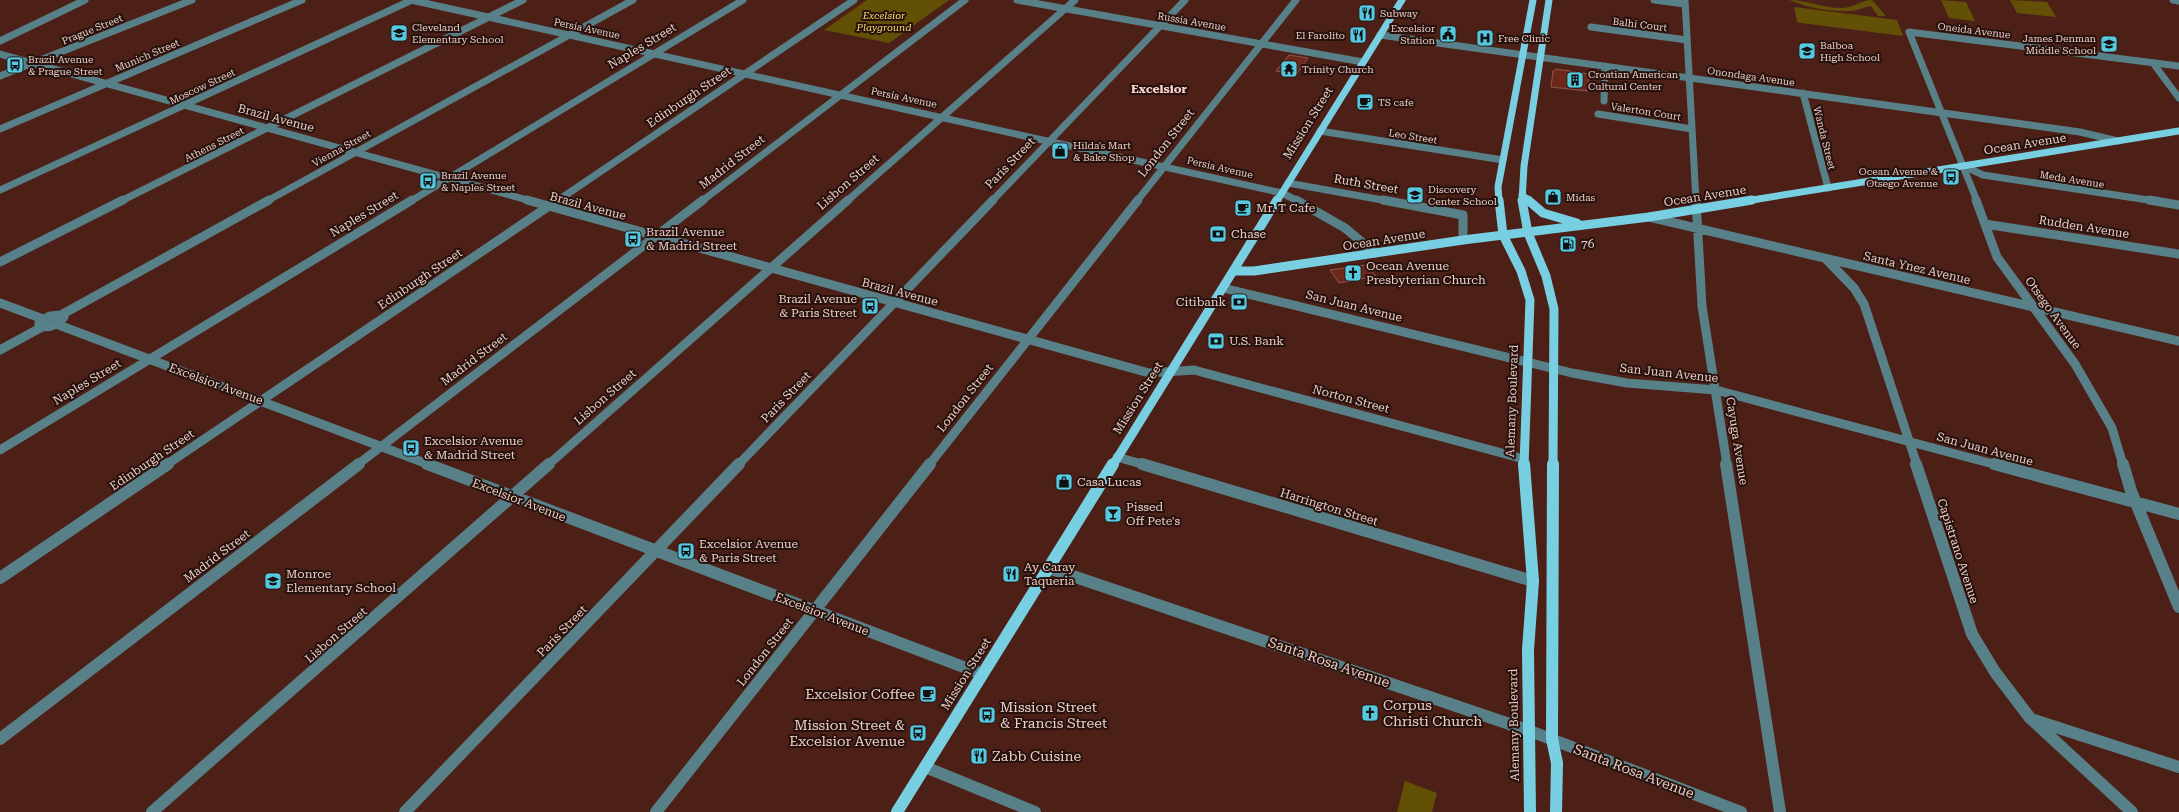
<svg xmlns="http://www.w3.org/2000/svg" width="2179" height="812" viewBox="0 0 2179 812" font-family="'Roboto Serif',serif">
<style>
.green{fill:#625007}
.building{fill:#6e281b;stroke:#8b584d}
.lines{fill:none;stroke-linecap:round;stroke-linejoin:round}
.minor-far2{stroke:#588088;stroke-width:7}
.minor-far1{stroke:#588088;stroke-width:9}
.minor{stroke:#588088;stroke-width:12}
.major-far2{stroke:#79cfe2;stroke-width:7}
.major-far1{stroke:#79cfe2;stroke-width:9}
.major{stroke:#79cfe2;stroke-width:12}
.labels{text-anchor:middle;stroke-width:4;stroke-linejoin:round;paint-order:stroke}
.far-poi-label{font-size:10px;fill:#ebcdc6;stroke:#26110d;text-anchor:start}
.far-park-label{font-size:10px;font-style:italic;fill:#fcdb6e;stroke:#26110d}
.far-street-label{font-size:10px;fill:#ebcdc6;stroke:#26110d}
.street-label{font-size:12px;fill:#ebcdc6;stroke:#26110d}
.far-quarter-label{font-size:12px;font-weight:bold;fill:#fad5cd;stroke:#26110d}
.poi-label{font-size:12px;fill:#ebcdc6;stroke:#26110d;text-anchor:start}
.near-street-label{font-size:14px;fill:#ebcdc6;stroke:#26110d}
.near-poi-label{font-size:14px;fill:#ebcdc6;stroke:#26110d;text-anchor:start}
</style>
<rect width="100%" height="100%" fill="#4d2017"/>
<path class="green" d="M867,0H949L889,43L824,30Z
M1789,0C1806,0 1823,8 1841,8C1854,8 1861,0 1872,0L1886,16H1878L1871,6C1865,7 1858,10 1852,11C1831,12 1809,8 1789,0Z
M1941,0L1966,2L1975,21L1949,18Z
M2010,0L2047,2L2056,17L2017,13Z
M1794,7L1897,20L1903,36L1801,23L1797,22Z
M1405,781L1437,793L1432,812H1397Z"/>
<path class="building" d="M1289,55L1308,58L1296,75L1276,71Z
M1557,69L1589,74L1587,91L1551,87L1553,71Z
M1366,265L1376,276L1339,283L1330,270Z"/>
<g class="lines">
<path class="minor-far2" d="M411,0L1282,193L1298,201
M1017,0L1363,62
M1654,0L1685,4
M1685,0L1696,201
M2173,0L2179,1
M1591,27L1687,40
M1380,35L2080,132L2118,141
M0,41L85,0
M0,54L531,201
M2153,63L2179,98
M0,76L192,0
M1803,93L1828,188
M1604,101L1605,66
M1598,114L1692,129
M0,129L302,0
M1320,131L1503,160
M1964,166L1983,175L2155,201
M1288,183L1388,201
M0,190L412,0
M121,201L523,0
M267,201L633,0
M411,201L743,0
M557,201L854,0
M702,201L965,0
M847,201L1075,0
M992,201L1185,0
M1137,201L1296,0
M1977,201L1909,32L2179,66"/>
<path class="minor-far1" d="M527,200L1149,373L1194,370L1524,459
M1296,200L1345,228L1375,253
M1383,200L1463,215V240
M1696,200L1702,306L1727,465
M1976,200L1997,257L2075,364L2112,428L2123,465
M2149,200L2179,205
M1649,217L2179,341
M1985,224L2179,254
M1826,259L1854,288L1864,304L1917,465
M0,262L123,200
M1223,288L1572,373L1627,383L1716,390L1997,465
M0,303L43,319
M61,315L64,317C58,325 49,328 39,326V322L50,316Z
M61,315L269,200
M56,324L430,465
M0,350L42,327
M0,450L412,200
M1117,457L1145,465
M166,465L558,200
M357,465L703,200
M548,465L848,200
M738,465L993,200
M929,465L1138,200"/>
<path class="minor" d="M427,464L982,674
M1142,464L1533,581
M1726,464L1780,812
M1916,464L1972,634L1995,672L2030,718L2132,812
M1994,464L2179,514
M2123,464L2131,491L2179,607
M1049,568L1530,731L1741,812
M0,578L168,464
M2034,720L2179,767
M0,739L359,464
M925,767L1035,812
M152,812L549,464
M405,812L739,464
M656,812L930,464"/>
<path class="major-far2" d="M1522,195L1529,201
M1277,201L1402,0
M1499,201L1498,187L1533,0
M1522,201L1524,166L1549,0
M1746,201L2179,131"/>
<path class="major-far1" d="M1499,200L1503,235L1521,271L1530,300L1524,465
M1522,200L1528,233L1546,276L1554,309L1553,465
M1528,200L1543,213L1577,223
M1233,271H1254L1463,240L1649,217L1752,200
M1113,465L1277,200"/>
<path class="major" d="M1524,464L1533,581L1528,650L1530,812
M1553,464L1552,739L1557,763L1556,812
M897,812L1113,464"/>
</g>
<defs>
<g id="restaurant-square" transform="scale(0.9)"><rect x="-9" y="-9" width="18" height="18" rx="4" fill="#56c9e0" stroke="#26110d"/><path d="M-5-6h1v4h1v-4h1v4h1v-4h1v5L-1.5 .5V6h-2V.5L-5-1ZM5-6V6H3V1.5H1.5Q1.5-4 5-6Z" fill="#111"/></g>
<g id="school-square" transform="scale(0.9)"><rect x="-9" y="-9" width="18" height="18" rx="4" fill="#56c9e0" stroke="#26110d"/><path d="M0-5L7-2L0 1L-7-2ZM-4 1L0 2.5L4 1V4Q0 6-4 4Z" fill="#111"/></g>
<g id="civic-square" transform="scale(0.9)"><rect x="-9" y="-9" width="18" height="18" rx="4" fill="#56c9e0" stroke="#26110d"/><path d="M-.6-6.5H3V-4.5H.6V-3L4-1V1h2V6H-6V1h2V-1L-.6-3ZM-1.2 2.5V6h2.4V2.5Z" fill="#111"/></g>
<g id="hospital-square" transform="scale(0.9)"><rect x="-9" y="-9" width="18" height="18" rx="4" fill="#56c9e0" stroke="#26110d"/><path d="M-5-5h3v3.5h4V-5h3V5h-3V1.5h-4V5h-3Z" fill="#111"/></g>
<g id="bus-square" transform="scale(0.9)"><rect x="-9" y="-9" width="18" height="18" rx="4" fill="#56c9e0" stroke="#26110d"/><path d="M-5-6H5V4H4V6H2V4H-2V6H-4V4H-5ZM-3.5-4V0h7V-4ZM-3.5 1.2v1.5H-2V1.2ZM2 1.2v1.5H3.5V1.2Z" fill="#111"/></g>
<g id="temple-square" transform="scale(0.9)"><rect x="-9" y="-9" width="18" height="18" rx="4" fill="#56c9e0" stroke="#26110d"/><path d="M0-6L5-2H3V0L6.5 2.5H4V6H1.5V3h-3V6H-4V2.5H-6.5L-3 0V-2H-5Z" fill="#111"/></g>
<g id="building-square" transform="scale(0.9)"><rect x="-9" y="-9" width="18" height="18" rx="4" fill="#56c9e0" stroke="#26110d"/><path d="M-4-6H4V6H1V3H-1V6H-4ZM-2.5-4.3h1.7v1.8h-1.7ZM.8-4.3h1.7v1.8H.8ZM-2.5-1h1.7V.8h-1.7ZM.8-1h1.7V.8H.8Z" fill="#111"/></g>
<g id="cafe-square" transform="scale(0.9)"><rect x="-9" y="-9" width="18" height="18" rx="4" fill="#56c9e0" stroke="#26110d"/><path d="M-5.5-4.5H6V0H3Q3 3.5 0 3.5H-2.5Q-5.5 3.5-5.5 0ZM3-3.2v2h1.7v-2ZM-6 4.5H4V6H-6Z" fill="#111"/></g>
<g id="shop-square" transform="scale(0.9)"><rect x="-9" y="-9" width="18" height="18" rx="4" fill="#56c9e0" stroke="#26110d"/><path d="M-5-2.5h2.3a2.7 3.5 0 0 1 5.4 0H5L5.5 6h-11ZM-1.5-2.5h3a1.5 2.3 0 0 0-3 0Z" fill="#111"/></g>
<g id="bank-square" transform="scale(0.9)"><rect x="-9" y="-9" width="18" height="18" rx="4" fill="#56c9e0" stroke="#26110d"/><path d="M-6-4H6V4H-6ZM0-2.3a2.3 2.3 0 1 0 0 4.6a2.3 2.3 0 1 0 0-4.6Z" fill="#111"/></g>
<g id="fuel-square" transform="scale(0.9)"><rect x="-9" y="-9" width="18" height="18" rx="4" fill="#56c9e0" stroke="#26110d"/><path d="M-5.5-6h7V0h2V4h1.3V-2.5L3-4.5l.8-.8L6-3V5H2.5V1h-1V6h-7ZM-4.2-4.7v3.2H.2V-4.7Z" fill="#111"/></g>
<g id="church-square" transform="scale(0.9)"><rect x="-9" y="-9" width="18" height="18" rx="4" fill="#56c9e0" stroke="#26110d"/><path d="M-1.2-6h2.4v3.5h3.3v2.4h-3.3V6h-2.4V-.1h-3.3v-2.4h3.3Z" fill="#111"/></g>
<g id="bar-square" transform="scale(0.9)"><rect x="-9" y="-9" width="18" height="18" rx="4" fill="#56c9e0" stroke="#26110d"/><path d="M-6-5H6L.8 .8V4.5H3.5V6h-7V4.5H-.8V.8Z" fill="#111"/></g>
</defs>
<g fill-rule="evenodd">
<use href="#restaurant-square" x="1367" y="13"/>
<use href="#school-square" x="399" y="33"/>
<use href="#civic-square" x="1448" y="34"/>
<use href="#restaurant-square" x="1358" y="35"/>
<use href="#hospital-square" x="1485" y="38"/>
<use href="#school-square" x="2109" y="44"/>
<use href="#school-square" x="1807" y="51"/>
<use href="#bus-square" x="15" y="65"/>
<use href="#temple-square" x="1289" y="69"/>
<use href="#building-square" x="1575" y="80"/>
<use href="#cafe-square" x="1365" y="102"/>
<use href="#shop-square" x="1060" y="151"/>
<use href="#bus-square" x="1951" y="177"/>
<use href="#bus-square" x="428" y="181"/>
<use href="#school-square" x="1415" y="195"/>
<use href="#shop-square" x="1553" y="197"/>
<use href="#cafe-square" x="1243" y="208"/>
<use href="#bank-square" x="1218" y="234"/>
<use href="#bus-square" x="633" y="239"/>
<use href="#fuel-square" x="1568" y="244"/>
<use href="#church-square" x="1353" y="273"/>
<use href="#bank-square" x="1239" y="302"/>
<use href="#bus-square" x="870" y="306"/>
<use href="#bank-square" x="1216" y="341"/>
<use href="#bus-square" x="411" y="448"/>
<use href="#shop-square" x="1064" y="482"/>
<use href="#bar-square" x="1113" y="514"/>
<use href="#bus-square" x="686" y="551"/>
<use href="#restaurant-square" x="1011" y="574"/>
<use href="#school-square" x="273" y="581"/>
<use href="#cafe-square" x="928" y="694"/>
<use href="#church-square" x="1370" y="713"/>
<use href="#bus-square" x="987" y="715"/>
<use href="#bus-square" x="918" y="733"/>
<use href="#restaurant-square" x="979" y="756"/>
</g>
<g class="labels">
<g class="far-poi-label">
<text x="1380" y="17">Subway</text>
<text x="412" y="31">Cleveland<tspan x="412" dy="12">Elementary School</tspan></text>
<text x="1435" y="32" text-anchor="end">Excelsior<tspan x="1435" dy="12">Station</tspan></text>
<text x="1345" y="39" text-anchor="end">El Farolito</text>
<text x="1498" y="42">Free Clinic</text>
<text x="2096" y="42" text-anchor="end">James Denman<tspan x="2096" dy="12">Middle School</tspan></text>
<text x="1820" y="49">Balboa<tspan x="1820" dy="12">High School</tspan></text>
<text x="28" y="63">Brazil Avenue<tspan x="28" dy="12">&amp; Prague Street</tspan></text>
<text x="1302" y="73">Trinity Church</text>
<text x="1588" y="78">Croatian American<tspan x="1588" dy="12">Cultural Center</tspan></text>
<text x="1378" y="106">TS cafe</text>
<text x="1073" y="149">Hilda's Mart<tspan x="1073" dy="12">&amp; Bake Shop</tspan></text>
<text x="1938" y="175" text-anchor="end">Ocean Avenue &amp;<tspan x="1938" dy="12">Otsego Avenue</tspan></text>
<text x="441" y="179">Brazil Avenue<tspan x="441" dy="12">&amp; Naples Street</tspan></text>
<text x="1428" y="193">Discovery<tspan x="1428" dy="12">Center School</tspan></text>
<text x="1566" y="201">Midas</text>
</g>
<g class="far-park-label">
<text x="884" y="19">Excelsior<tspan x="884" dy="12">Playground</tspan></text>
</g>
<g class="far-street-label">
<text transform="translate(1192 21) rotate(10)" y="4">Russia Avenue</text>
<text transform="translate(1640 24) rotate(7)" y="4">Balhi Court</text>
<text transform="translate(587 28) rotate(12)" y="4">Persia Avenue</text>
<text transform="translate(92 29) rotate(-22)" y="4">Prague Street</text>
<text transform="translate(1974 30) rotate(7)" y="4">Oneida Avenue</text>
<text transform="translate(147 55) rotate(-23)" y="4">Munich Street</text>
<text transform="translate(1751 76) rotate(8)" y="4">Onondaga Avenue</text>
<text transform="translate(202 86) rotate(-25)" y="4">Moscow Street</text>
<text transform="translate(904 97) rotate(12)" y="4">Persia Avenue</text>
<text transform="translate(1646 111) rotate(9)" y="4">Valerton Court</text>
<text transform="translate(1413 136) rotate(9)" y="4">Leo Street</text>
<text transform="translate(1825 138) rotate(76)" y="4">Wanda Street</text>
<text transform="translate(214 144) rotate(-27)" y="4">Athens Street</text>
<text transform="translate(341 148) rotate(-29)" y="4">Vienna Street</text>
<text transform="translate(1220 167) rotate(13)" y="4">Persia Avenue</text>
<text transform="translate(2072 179) rotate(9)" y="4">Meda Avenue</text>
</g>
<g class="street-label">
<text transform="translate(642 46) rotate(-31)" y="4">Naples Street</text>
<text transform="translate(689 97) rotate(-34)" y="4">Edinburgh Street</text>
<text transform="translate(276 118) rotate(15)" y="4">Brazil Avenue</text>
<text transform="translate(1308 123) rotate(-58)" y="4">Mission Street</text>
<text transform="translate(1166 143) rotate(-52)" y="4">London Street</text>
<text transform="translate(2025 144) rotate(-9)" y="4">Ocean Avenue</text>
<text transform="translate(732 162) rotate(-38)" y="4">Madrid Street</text>
<text transform="translate(1010 163) rotate(-46)" y="4">Paris Street</text>
<text transform="translate(848 182) rotate(-41)" y="4">Lisbon Street</text>
<text transform="translate(1366 184) rotate(10)" y="4">Ruth Street</text>
<text transform="translate(1705 196) rotate(-9)" y="4">Ocean Avenue</text>
<text transform="translate(588 206) rotate(15)" y="4">Brazil Avenue</text>
<text transform="translate(364 214) rotate(-31)" y="4">Naples Street</text>
<text transform="translate(2084 227) rotate(9)" y="4">Rudden Avenue</text>
<text transform="translate(1384 240) rotate(-9)" y="4">Ocean Avenue</text>
<text transform="translate(1917 268) rotate(13)" y="4">Santa Ynez Avenue</text>
<text transform="translate(420 279) rotate(-34)" y="4">Edinburgh Street</text>
<text transform="translate(900 292) rotate(15)" y="4">Brazil Avenue</text>
<text transform="translate(1354 306) rotate(14)" y="4">San Juan Avenue</text>
<text transform="translate(2053 313) rotate(54)" y="4">Otsego Avenue</text>
<text transform="translate(474 359) rotate(-37)" y="4">Madrid Street</text>
<text transform="translate(1669 373) rotate(6)" y="4">San Juan Avenue</text>
<text transform="translate(87 382) rotate(-31)" y="4">Naples Street</text>
<text transform="translate(216 384) rotate(20)" y="4">Excelsior Avenue</text>
<text transform="translate(605 397) rotate(-41)" y="4">Lisbon Street</text>
<text transform="translate(786 397) rotate(-46)" y="4">Paris Street</text>
<text transform="translate(965 398) rotate(-52)" y="4">London Street</text>
<text transform="translate(1138 398) rotate(-58)" y="4">Mission Street</text>
<text transform="translate(1351 399) rotate(15)" y="4">Norton Street</text>
<text transform="translate(1512 401) rotate(-88)" y="4">Alemany Boulevard</text>
<text transform="translate(1737 441) rotate(81)" y="4">Cayuga Avenue</text>
<text transform="translate(1985 449) rotate(15)" y="4">San Juan Avenue</text>
<text transform="translate(152 460) rotate(-34)" y="4">Edinburgh Street</text>
<text transform="translate(519 500) rotate(21)" y="4">Excelsior Avenue</text>
<text transform="translate(1329 507) rotate(17)" y="4">Harrington Street</text>
<text transform="translate(1958 551) rotate(72)" y="4">Capistrano Avenue</text>
<text transform="translate(217 556) rotate(-37)" y="4">Madrid Street</text>
<text transform="translate(822 614) rotate(21)" y="4">Excelsior Avenue</text>
<text transform="translate(562 631) rotate(-46)" y="4">Paris Street</text>
<text transform="translate(336 635) rotate(-41)" y="4">Lisbon Street</text>
<text transform="translate(765 652) rotate(-52)" y="4">London Street</text>
<text transform="translate(966 674) rotate(-58)" y="4">Mission Street</text>
<text transform="translate(1514 725) rotate(-91)" y="4">Alemany Boulevard</text>
</g>
<g class="far-quarter-label">
<text x="1159" y="93">Excelsior</text>
</g>
<g class="poi-label">
<text x="1256" y="212">Mr. T Cafe</text>
<text x="646" y="236">Brazil Avenue<tspan x="646" dy="14">&amp; Madrid Street</tspan></text>
<text x="1231" y="238">Chase</text>
<text x="1581" y="248">76</text>
<text x="1366" y="270">Ocean Avenue<tspan x="1366" dy="14">Presbyterian Church</tspan></text>
<text x="857" y="303" text-anchor="end">Brazil Avenue<tspan x="857" dy="14">&amp; Paris Street</tspan></text>
<text x="1226" y="306" text-anchor="end">Citibank</text>
<text x="1229" y="345">U.S. Bank</text>
<text x="424" y="445">Excelsior Avenue<tspan x="424" dy="14">&amp; Madrid Street</tspan></text>
<text x="1077" y="486">Casa Lucas</text>
<text x="1126" y="511">Pissed<tspan x="1126" dy="14">Off Pete's</tspan></text>
<text x="699" y="548">Excelsior Avenue<tspan x="699" dy="14">&amp; Paris Street</tspan></text>
<text x="1024" y="571">Ay Caray<tspan x="1024" dy="14">Taqueria</tspan></text>
<text x="286" y="578">Monroe<tspan x="286" dy="14">Elementary School</tspan></text>
</g>
<g class="near-street-label">
<text transform="translate(1329 662) rotate(19)" y="5">Santa Rosa Avenue</text>
<text transform="translate(1634 771) rotate(21)" y="5">Santa Rosa Avenue</text>
</g>
<g class="near-poi-label">
<text x="915" y="699" text-anchor="end">Excelsior Coffee</text>
<text x="1383" y="710">Corpus<tspan x="1383" dy="16">Christi Church</tspan></text>
<text x="1000" y="712">Mission Street<tspan x="1000" dy="16">&amp; Francis Street</tspan></text>
<text x="905" y="730" text-anchor="end">Mission Street &amp;<tspan x="905" dy="16">Excelsior Avenue</tspan></text>
<text x="992" y="761">Zabb Cuisine</text>
</g>
</g>
</svg>
